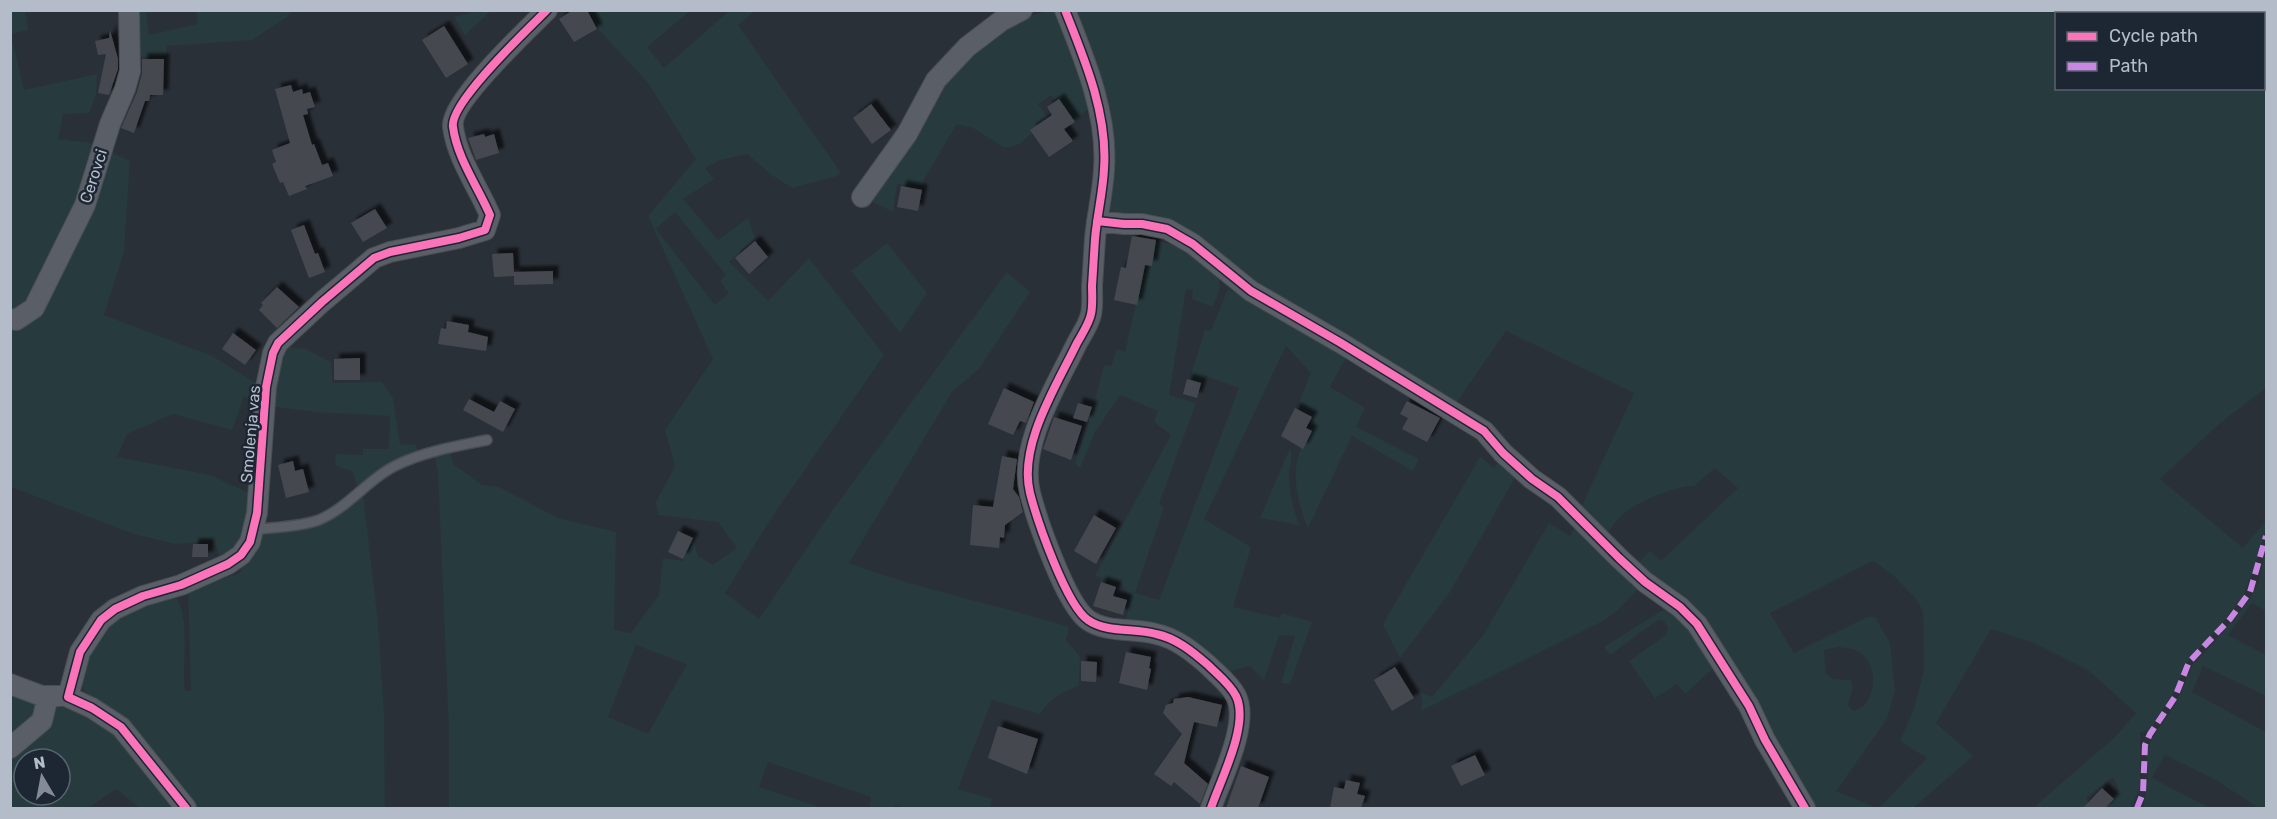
<svg xmlns="http://www.w3.org/2000/svg" width="2277" height="819" viewBox="0 0 2277 819" font-family="Rubik,sans-serif">
<style>
.green{fill:#273a3e;fill-rule:evenodd}
.building{fill:#444950;filter:url(#shadow)}
.lines{fill:none;stroke-linecap:round;stroke-linejoin:round}
.lane-casing{stroke:#484c53;stroke-width:12}
.street-casing{stroke:#484c53;stroke-width:22}
.lane{stroke:#5a5e66;stroke-width:9}
.street{stroke:#5a5e66;stroke-width:20}
.quiet{stroke:#c787e3;stroke-width:6;stroke-dasharray:12 6;stroke-linecap:butt}
.cycleway-casing{stroke:#1d2633;stroke-width:11}
.cycleway{stroke:#fb73b8;stroke-width:8}
.labels{text-anchor:middle;stroke-width:5;stroke-linejoin:round;paint-order:stroke}
.street-label{font-size:16px;fill:#b4bcc9;stroke:#1d2633}
</style>
<defs>
<filter id="shadow"><feDropShadow dx="5.5" dy="-5.5" stdDeviation="1.5" flood-color="#0009"/></filter>
</defs>
<rect width="100%" height="100%" fill="#2a3038"/>
<path class="green" d="M25,10L28,30L11,34L24,90L97,74L96,95L89,113L63,114L58,139L91,143L130,161L124,252L104,315L212,356L259,385L258,399L244,397L232,430L173,414L127,434L117,457L210,475L253,495C247,531 251,537 221,561L215,541L176,544L134,534L11,487L10,11Z
M134,11H157L146,13L149,35L198,24L196,11H291L287,17L252,40L167,46L166,56L134,57Z
M478,11H491L465,35L454,17Z
M589,11H690L647,47L664,68L729,11H755L738,25L841,173L834,177L792,188L773,176L747,154L720,160L705,168L714,179L683,199L718,240L748,218L755,239L729,262L768,301L809,258L884,355L770,520L725,593L759,619L832,511L1007,272L1030,292L979,369L952,392L849,563C920,590 996,604 1069,627L1066,640L1080,657L1079,686C1061,692 1050,699 1040,714L992,700L958,789L992,799L990,808H908L895,805L894,808H870L871,797L768,762L759,787L822,808H449V732L438,471L434,456L450,452L453,464L482,485L499,487L558,518L616,532L614,630L631,633L659,595L663,558L683,561L692,535L698,556L713,565L737,548L718,522L658,515L656,502L675,466L665,430L713,359L648,216L696,159L648,83L599,30ZM675,212L726,275L720,281L729,293L715,305L656,229ZM636,645L687,664L648,734L608,717Z
M1048,11L1064,14L1091,105L1072,125L1051,95L1038,104L1048,118L1021,143L1012,147H1003L973,128L957,124L923,181L924,186L897,184L893,212L873,202L870,195C903,145 939,78 985,39C1002,25 1027,16 1048,11Z
M1076,11H2266V388L2219,424L2160,479L2243,548L2266,520V528L2255,567L2242,598L2205,644L2194,652L2185,666L2173,694L2150,730L2140,732V786L2132,808H2104L2112,803L2109,799L2119,790L2113,777L2086,798L2094,808H2033L2116,736L2136,713L2088,670L2034,643L1991,629L1936,723L1973,756L1913,808H1879L1927,758L1900,741L1914,709L1924,670L1923,611L1915,598L1895,577L1873,561L1770,613L1794,653L1867,617H1875L1890,643L1895,691L1887,719L1836,791L1877,808H1811L1720,652L1634,567L1650,551L1661,561L1738,488L1715,468L1694,486C1676,485 1629,505 1618,519C1612,525 1611,530 1604,537L1579,512L1634,393L1506,331L1454,406L1210,255L1109,217L1103,208L1091,52ZM2056,14H2264V88H2056ZM1838,647C1844,648 1852,648 1857,651C1880,661 1878,706 1853,711L1848,705L1853,686L1850,680L1833,679L1826,674L1824,650Z
M1157,240C1175,245 1219,263 1220,285C1220,292 1215,301 1212,307L1192,299L1193,290L1186,289L1169,395L1196,403L1159,504L1164,507L1135,593L1159,600L1239,388L1205,376L1202,385L1189,381L1205,330L1211,331L1228,289L1298,323L1349,352L1330,387L1365,408L1356,427L1419,459L1413,471L1352,436L1308,528C1299,507 1292,480 1298,457C1301,445 1309,433 1315,422L1296,410L1311,373L1286,346L1204,519L1251,547L1233,607L1280,618L1282,613L1312,622L1290,684L1281,683L1295,636L1279,635L1264,680L1250,666L1227,672C1194,632 1173,631 1126,619L1131,599L1121,584L1095,576L1171,435L1154,422L1158,411L1120,395L1095,432L1080,468L1075,463L1092,412L1104,365L1111,366L1117,349L1125,352L1143,273H1148Z
M887,243L927,293L900,333L851,271Z
M283,346L306,349L331,362L333,383L382,382L393,398L400,444L415,445L420,453L377,470L358,490L353,472L335,465L336,454L363,455V449H389L390,416L316,412L268,406Z
M1290,448C1294,456 1289,467 1289,477C1290,494 1293,509 1299,525L1260,518Z
M1480,457L1494,468L1501,457L1518,472L1450,592L1400,658L1383,624Z
M363,494L378,622L384,716L385,808H191L88,701C69,668 96,628 125,610C138,602 159,599 174,595C192,615 181,664 185,691H191L188,587L239,574L249,556L256,533L297,526Z
M1578,521L1640,587L1618,610L1603,621L1421,711L1422,701L1420,692L1432,697L1484,634L1549,523L1570,536Z
M2266,548V611L2252,603L2228,635L2266,655V696L2203,666L2192,692L2266,732V808H2259L2216,780L2165,755L2152,778L2210,808H2143L2148,781L2147,753L2152,738L2175,705L2193,664L2207,650L2248,602L2258,583Z
M1669,606L1718,664L1685,694L1677,684L1655,698L1629,661L1666,635L1668,628L1664,621L1659,620C1642,630 1627,643 1610,655L1604,647Z
M11,691L42,701L39,717L11,745Z
M50,703L78,707L121,736L181,808H140L116,789L88,808H11L10,752ZM24,759H60V795H24Z"/>
<path class="building" d="M573,10H587L597,29L574,42L559,19Z
M444,26L468,64L446,78L422,40Z
M110,30L118,59V69L109,95L98,93L106,54L98,55L95,41L109,38Z
M142,59H164L163,95H150L149,101H145L134,133L121,128L137,92L142,74Z
M291,85L293,92L302,89L303,94L310,92L315,107L307,109L308,114L303,115L312,145L314,144L322,165L328,163L333,176L305,186L307,189L289,196L283,182L280,183L272,164L276,162L272,150L290,143L275,89Z
M1059,99L1075,122L1064,129L1073,141L1049,157L1030,130L1052,115L1047,107Z
M871,104L891,130L872,144L853,118Z
M484,134L485,137L494,134L499,153L476,160L468,138Z
M901,186L922,190L918,211L897,207Z
M375,209L387,228L363,242L351,223Z
M304,225L315,254L318,253L325,272L309,278L291,230Z
M1132,236L1156,240L1152,266L1145,265L1137,305L1114,300L1121,267L1126,268Z
M755,241L768,257L749,274L735,258Z
M513,253L514,272L553,271V284L514,285V276L494,277L492,254Z
M277,287L299,307L277,328L259,310L263,305L261,303Z
M447,321L469,325L468,332L488,337L486,351L438,344L441,328L446,329Z
M233,333L256,350L245,365L222,349Z
M360,358V380H334V359Z
M1187,379L1201,383L1197,398L1183,394Z
M1004,388L1034,402L1026,423L1020,421L1013,435L988,424Z
M469,399L494,412L500,401L515,409L503,432L463,410Z
M1407,401L1440,418L1427,442L1402,429L1408,418L1400,414Z
M1078,403L1092,407L1087,422L1073,418Z
M1295,408L1312,417L1306,428L1312,431L1303,449L1281,436Z
M1054,417L1082,426L1071,460L1043,449Z
M1002,456L1017,459L1013,489L1019,497L1023,512L1005,525L1004,538L1000,537L999,548L970,545L973,505L993,507Z
M293,461L295,471L303,469L309,492L286,498L278,465Z
M1094,515L1116,528L1096,564L1074,551Z
M678,531L693,538L683,559L668,552Z
M193,544H208V557H192Z
M1101,582L1116,587L1113,596L1127,600L1123,615L1093,606Z
M1126,652L1151,657L1149,668L1151,669L1147,690L1119,683Z
M1081,661L1097,662L1096,682L1081,681Z
M1395,667L1414,698L1392,711L1374,680Z
M1188,697L1222,705L1217,727L1194,722L1184,763L1208,784L1200,804L1174,782L1171,786L1154,774L1182,734L1163,713L1166,705L1173,703L1174,699Z
M998,726L1038,739L1027,774L988,758Z
M1475,755L1485,775L1461,786L1451,766Z
M1241,766L1269,777L1258,808H1226Z
M1346,780L1360,783L1357,794L1365,796L1361,808H1330L1334,787L1344,789Z
M2102,788L2114,799L2105,808H2083Z"/>
<g class="lines">
<g class="lane-casing">
<path id="lane" d="M253,530C273,527 303,527 321,519C350,506 370,477 399,464C426,451 458,446 487,440"/>
</g>
<g class="street-casing">
<path id="street" d="M1065,10C1085,60 1108,115 1104,169C1103,192 1097,215 1095,239C1094,254 1093,270 1092,286C1092,294 1093,305 1091,314C1089,324 1082,334 1077,343C1057,385 1018,445 1030,493C1037,520 1066,605 1088,620C1106,633 1135,628 1156,634C1176,638 1193,652 1208,665C1218,675 1230,684 1236,696C1250,724 1220,781 1211,808
M862,197L907,134L936,80L967,47L1001,21L1022,10
M1097,221L1124,224H1142L1167,229L1193,244L1251,291L1341,343L1484,431L1503,453L1532,479L1558,497L1619,558L1645,582L1680,607L1697,624L1749,706L1765,740L1805,808
M10,319L16,320L34,308L85,205L110,124L125,89L130,71L129,10
M10,684L42,696H60
M10,748L42,721L48,696
M186,808L121,727L92,708L68,697L80,652L101,620L115,609L143,596L181,585L228,564L241,555L250,542L257,513L266,387L273,353L278,343L322,302L374,258L390,252L459,238L485,230L490,215C478,187 457,158 453,127C449,103 528,29 547,10"/>
</g>
<use href="#lane" class="lane"/>
<use href="#street" class="street"/>
<path class="quiet" d="M2137,808L2143,793L2145,745L2150,734L2175,697L2189,662L2230,619L2250,592L2266,536"/>
<g class="cycleway-casing">
<path id="cycleway" d="M1065,10C1085,60 1108,115 1104,169C1103,192 1097,215 1095,239C1094,254 1093,270 1092,286C1092,294 1093,305 1091,314C1089,324 1082,334 1077,343C1057,385 1018,445 1030,493C1037,520 1066,605 1088,620C1106,633 1135,628 1156,634C1176,638 1193,652 1208,665C1218,675 1230,684 1236,696C1250,724 1220,781 1211,808
M1097,221L1124,224H1142L1167,229L1193,244L1251,291L1341,343L1484,431L1503,453L1532,479L1558,497L1619,558L1645,582L1680,607L1697,624L1749,706L1765,740L1805,808
M186,808L121,727L92,708L68,697L80,652L101,620L115,609L143,596L181,585L228,564L241,555L250,542L257,513L266,387L273,353L278,343L322,302L374,258L390,252L459,238L485,230L490,215C478,187 457,158 453,127C449,103 528,29 547,10"/>
</g>
<use href="#cycleway" class="cycleway"/>
</g>
<g class="labels">
<g class="street-label">
<text transform="translate(93 176) rotate(-72)" y="6">Cerovci</text>
<text transform="translate(250 434) rotate(-85)" y="6">Smolenja vas</text>
</g>
</g>
<rect width="2277" height="819" fill="none" stroke="#b4bcc9" stroke-width="24"/>
<rect x="2055" y="12" width="210" height="78" fill="#1d2633" stroke="#59626f" stroke-width="1.5"/>
<rect x="2067" y="32" width="30" height="9" fill="#fb73b8" stroke="#59626f" stroke-width="1.5"/>
<text x="2109" y="42" font-size="18" fill="#b4bcc9">Cycle path</text>
<rect x="2067" y="62" width="30" height="9" fill="#c787e3" stroke="#59626f" stroke-width="1.5"/>
<text x="2109" y="72" font-size="18" fill="#b4bcc9">Path</text>
<g transform="translate(42 777) rotate(350)"><circle r="28" fill="#1d2633" stroke="#59626f" stroke-width="1.5"/>
<path d="M0-4.5L10 22L0 15L-10 22Z" fill="#848b96"/>
<text y="-9" font-size="16" font-weight="bold" text-anchor="middle" fill="#b4bcc9">N</text>
</g>
</svg>
